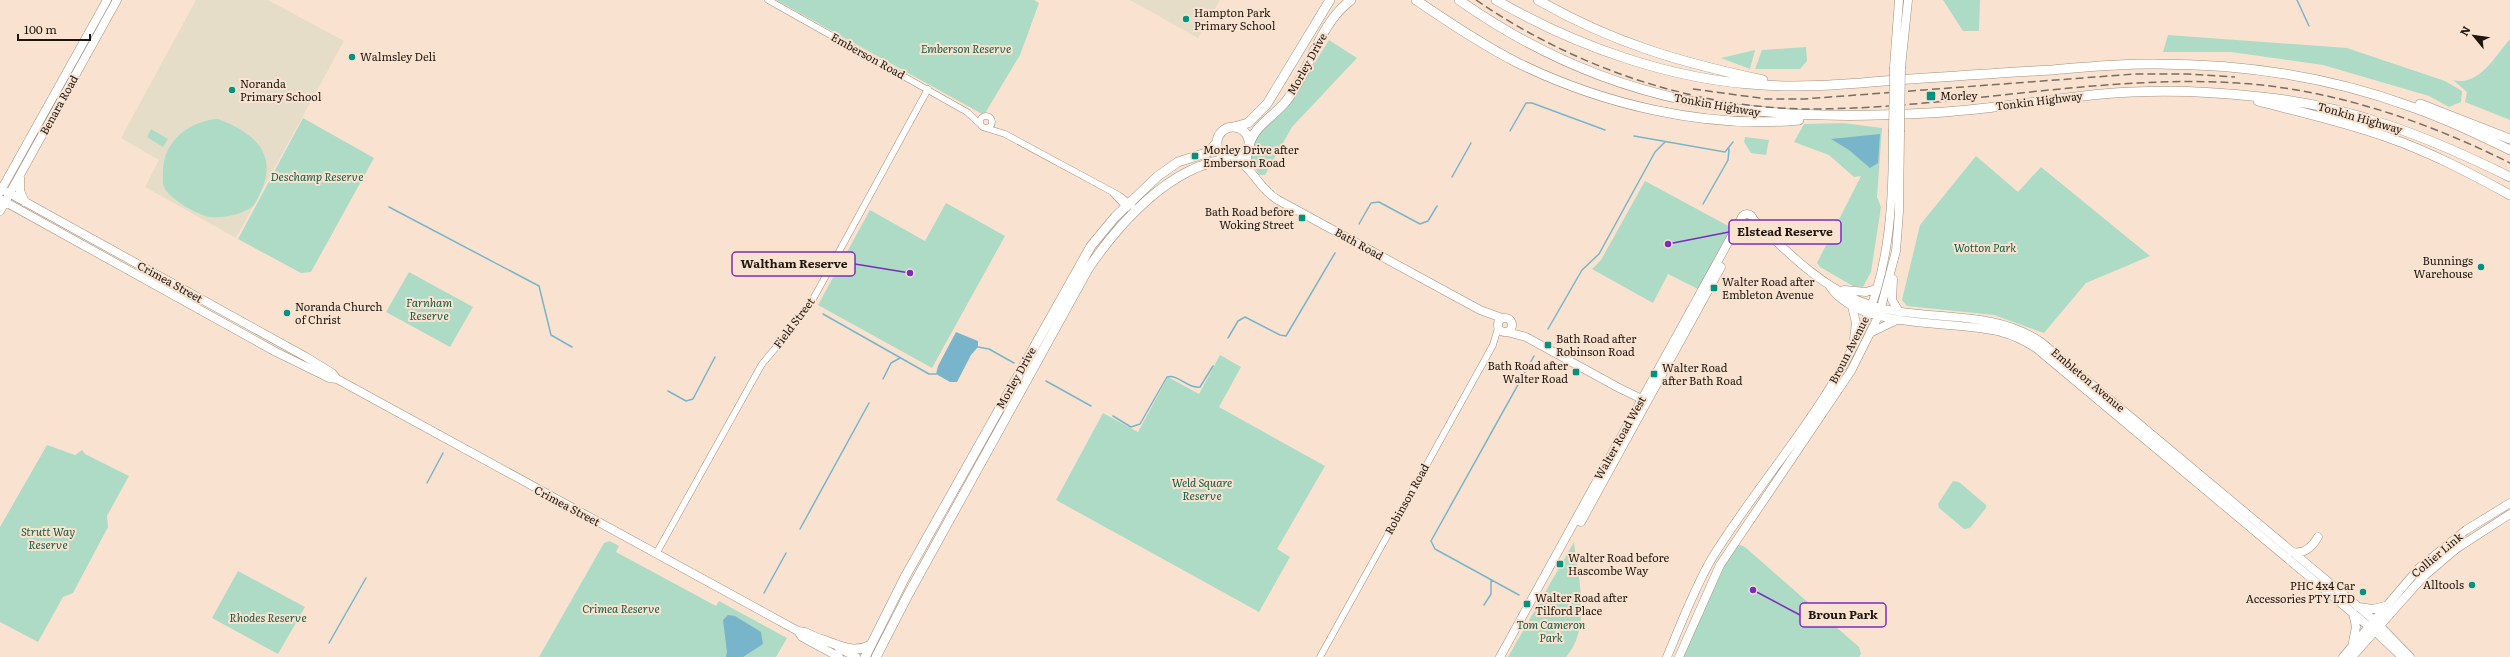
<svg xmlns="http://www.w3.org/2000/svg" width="2510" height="657" viewBox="0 0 2510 657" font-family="Literata,serif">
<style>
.education{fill:#e5ddc8}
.green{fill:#aedbc6}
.water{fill:#79b5ca}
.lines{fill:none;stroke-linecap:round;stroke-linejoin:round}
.stream{stroke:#79b5ca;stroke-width:1.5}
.minor-casing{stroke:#a28f7d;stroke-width:7}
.major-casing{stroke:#a28f7d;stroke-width:9}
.highway-casing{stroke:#a28f7d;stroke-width:10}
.minor{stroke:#fff;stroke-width:6}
.major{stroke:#fff;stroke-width:8}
.highway{stroke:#fff;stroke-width:9}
.rail{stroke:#796c60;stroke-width:1.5;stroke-dasharray:8 4;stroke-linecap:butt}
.major-bridge-casing{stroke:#a28f7d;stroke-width:9;stroke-linecap:butt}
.major-bridge{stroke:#fff;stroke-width:8}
.poi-dot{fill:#029380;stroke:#f9e3d0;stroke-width:1.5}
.labels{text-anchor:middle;stroke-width:4;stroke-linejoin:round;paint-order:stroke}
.poi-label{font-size:11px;fill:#1e1710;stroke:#f9e3d0;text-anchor:start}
.park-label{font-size:11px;font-style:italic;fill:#145a42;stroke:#f9e3d0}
.street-label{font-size:11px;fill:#1e1710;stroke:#f9e3d0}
.leader{fill:none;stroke:#7b2cbf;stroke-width:1.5}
.callout-dot{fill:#7b2cbf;stroke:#f9e3d0;stroke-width:1.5}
.callout{fill:#f9e3d0;stroke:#7b2cbf;stroke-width:1.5}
.callout-label{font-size:12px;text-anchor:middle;font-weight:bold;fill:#1e1710}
</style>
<rect width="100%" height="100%" fill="#f9e3d0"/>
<path class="education" d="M196,0H268L344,41L236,238L145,187L159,160L121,138Z
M1130,0H1220L1198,38Z"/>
<path class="green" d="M776,0H1034L1039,3L1020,55L984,115Z
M1943,0H1980L1979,31H1963Z
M2168,35L2347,48L2445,81L2462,91L2461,102L2449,107L2429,96L2323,65L2231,52H2163Z
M2510,39V120L2465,102L2467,92L2453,80C2479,87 2495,56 2510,39Z
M1329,40L1357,58L1292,127L1265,175H1259L1244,148V143L1295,94Z
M1806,47L1807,61L1800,69H1755L1762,50Z
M1755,50L1750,69L1721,58Z
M303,118L374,158L311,272L301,273L238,239Z
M218,119C250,131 278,151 262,189C259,195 256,206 249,209C237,215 225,218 211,217C199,216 169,199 164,187C162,183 163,176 163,172C163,141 189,121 218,119Z
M1843,123L1882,128L1877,197L1881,207L1871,272L1863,287L1853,286L1820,267L1817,263L1861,176L1854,177L1829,155L1794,142L1804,124Z
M151,129L168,139L163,147L147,137Z
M1745,137L1769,140L1766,155L1751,153L1744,142Z
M1976,156L2018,192L2041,167L2150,256L2086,283L2044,333L1994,315L1907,306L1902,300L1920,225Z
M1645,181L1734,229L1700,290L1668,274L1653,303L1592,269L1601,260Z
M946,203L1005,236L932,368L818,305L870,210L925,241Z
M409,272L473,307L450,347L386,312Z
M1220,355L1241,367L1219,407L1325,466L1277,549L1290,557L1259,612L1056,500L1103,413L1138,432L1168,377L1199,394Z
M47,445L75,455L82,450L85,454L129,476L107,516L108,527L73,593L63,597L38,642L0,622V527Z
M1953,481L1959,482L1986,505V508L1970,528L1964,529L1939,508L1938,504Z
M610,541L619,546L616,552L716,606L719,601L787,638L776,657H539L604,543Z
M1574,542C1578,577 1592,628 1566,657H1508Z
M1738,544L1745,547L1859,647L1861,654L1859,657H1682L1725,563Z
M238,571L305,607L278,654L212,618Z"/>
<path class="water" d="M1880,134L1878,163L1870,168L1849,150L1831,139Z
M956,332L978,341V347L971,355L957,382H950L936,374L938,366Z
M728,615L735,616L761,632L763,644L743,657H726L727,652L723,620Z"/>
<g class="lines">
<path class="stream" d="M2297,0L2309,26
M1510,131L1526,103H1532L1605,130
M1634,136L1725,152L1733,142
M1452,177L1471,143
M1703,204L1728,160L1729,149
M389,207L539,286L551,335L572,347
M1359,224L1371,203L1379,202L1420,224L1428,221L1437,206
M823,314L929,374H936
M1548,329L1582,270L1599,254L1655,152L1665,142
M1228,338L1238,321L1245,317L1280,335L1286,336L1335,253
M978,347L989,349L1014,363
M883,379L891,363L900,358
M1046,381L1091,406
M668,391L686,401L693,399L715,357
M1113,416L1131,427L1140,424L1167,377C1179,374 1187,389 1200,387L1213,366
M427,483L443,453
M800,529L869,403
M764,593L786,553
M1519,595L1435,549L1431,541L1534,356
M1484,605L1491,594V580
M329,643L366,578"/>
<g class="minor-casing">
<path id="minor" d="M768,0L967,112L980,124
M980 122a6 6 0 1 1 12 0a6 6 0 1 1-12 0Z
M986,128L1005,134L1120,196L1137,210
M1113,193L1127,208
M656,554L762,364L795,325L812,301L928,89
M1320,657L1493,345L1498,328"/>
</g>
<g class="major-casing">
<path id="major" d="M1894,67L1899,0
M1901,67L1908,0
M1247,151V167
M1232,159C1253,165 1257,188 1278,200L1480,310L1502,318
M20,177V191L25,202
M0,188L306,357L332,373L337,379
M0,192L107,0
M0,199L276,352L329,378L337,379L798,631L802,637L839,657
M0,211L117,0
M1741 220a6 6 0 1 1 12 0a6 6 0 1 1-12 0Z
M1753,219C1787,252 1824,290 1870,305C1928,323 1988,307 2041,342L2374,620L2410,657
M1736,239L1747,226
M1893,279L1892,300L1898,310
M1829,285C1859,332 1952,319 2001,332C2014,335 2025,341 2036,348L2379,635L2402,657
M1844,290L1866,292L1876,289
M1852,306L1856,323L1854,339
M1498 325a7 7 0 1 1 14 0a7 7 0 1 1-14 0Z
M1507,332L1526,337L1619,388L1646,401
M1872,332L1899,319
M1581,522L1721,267
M2292,552C2304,555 2312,547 2318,537
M2358,607L2373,609L2385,606
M2353,613L2356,627L2353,642
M798,631L805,632L825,641
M839,648L856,657
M1500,657L1741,219
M1667,657C1681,624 1694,589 1712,558C1761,479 1828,408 1865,322C1891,263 1893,196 1893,132
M1679,657L1720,565L1851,371L1879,315L1896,251L1899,212L1900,132
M2343,657L2419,568L2466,530L2510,503
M2352,657L2423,577L2456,549L2510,514"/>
</g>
<g class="highway-casing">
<path id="highway" d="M1416,0C1448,22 1481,44 1516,62C1601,104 1705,129 1799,120
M1459,0C1608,105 1750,123 1928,113C1986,110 2044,100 2102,94C2155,89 2209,91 2261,97C2349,105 2431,138 2510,177
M1496,0C1576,46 1670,80 1763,85C1804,88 1844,84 1884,81C1940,77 1996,73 2052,70C2086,67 2121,63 2156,64C2241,64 2330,77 2409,106C2444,118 2477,134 2510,150
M1538,0C1613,43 1679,62 1763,80
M2258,101C2301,112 2345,122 2387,137C2430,152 2470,173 2510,195
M2420,104L2510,139
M1217 143a16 16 0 1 1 32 0a16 16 0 1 1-32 0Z
M1234,127L1248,123L1267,104L1330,0
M1249,146C1254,125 1275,116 1287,100C1311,69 1318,25 1351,0
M820,639C838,644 852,655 871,645
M865,657L905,577L1091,246L1115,217L1158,176L1178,162L1209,152L1217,142
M876,657L909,593L1088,269C1119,223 1170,166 1228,159"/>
</g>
<use href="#minor" class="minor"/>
<use href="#major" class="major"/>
<use href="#highway" class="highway"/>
<path class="rail" d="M1476,0C1571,65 1688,107 1804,109C1949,110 2093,74 2238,83C2332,89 2426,121 2510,163
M1693,89L1767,99H1804L2135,74H2188L2235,77"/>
<g class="major-bridge-casing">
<path id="major-bridge" d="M1893,132L1894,67
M1900,132L1901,67"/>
</g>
<use href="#major-bridge" class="major-bridge"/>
</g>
<g class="poi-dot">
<circle cx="1186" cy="19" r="4"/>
<circle cx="352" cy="57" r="4"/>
<circle cx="232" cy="90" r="4"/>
<rect x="1926" y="91" width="10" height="10" rx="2"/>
<rect x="1191" y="152" width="8" height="8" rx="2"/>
<rect x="1298" y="214" width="8" height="8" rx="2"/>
<circle cx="2481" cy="267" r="4"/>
<rect x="1710" y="284" width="8" height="8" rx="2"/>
<circle cx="287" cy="313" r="4"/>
<rect x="1544" y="341" width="8" height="8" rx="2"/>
<rect x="1572" y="368" width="8" height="8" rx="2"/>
<rect x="1650" y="370" width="8" height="8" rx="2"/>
<rect x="1556" y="560" width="8" height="8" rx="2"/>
<circle cx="2472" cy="585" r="4"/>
<circle cx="2363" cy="592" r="4"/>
<rect x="1523" y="600" width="8" height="8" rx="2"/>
</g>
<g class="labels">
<g class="poi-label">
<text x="1194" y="17">Hampton Park<tspan x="1194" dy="13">Primary School</tspan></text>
<text x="360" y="61">Walmsley Deli</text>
<text x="240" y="88">Noranda<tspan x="240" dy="13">Primary School</tspan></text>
<text x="1940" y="100">Morley</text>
<text x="1203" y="154">Morley Drive after<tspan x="1203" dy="13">Emberson Road</tspan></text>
<text x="1294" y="216" text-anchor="end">Bath Road before<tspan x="1294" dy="13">Woking Street</tspan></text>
<text x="2473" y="265" text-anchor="end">Bunnings<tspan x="2473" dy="13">Warehouse</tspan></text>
<text x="1722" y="286">Walter Road after<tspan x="1722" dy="13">Embleton Avenue</tspan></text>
<text x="295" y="311">Noranda Church<tspan x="295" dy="13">of Christ</tspan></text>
<text x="1556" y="343">Bath Road after<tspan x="1556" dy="13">Robinson Road</tspan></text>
<text x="1568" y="370" text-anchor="end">Bath Road after<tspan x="1568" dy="13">Walter Road</tspan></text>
<text x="1662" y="372">Walter Road<tspan x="1662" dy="13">after Bath Road</tspan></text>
<text x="1568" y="562">Walter Road before<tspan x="1568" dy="13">Hascombe Way</tspan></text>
<text x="2464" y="589" text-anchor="end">Alltools</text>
<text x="2355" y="590" text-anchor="end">PHC 4x4 Car<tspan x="2355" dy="13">Accessories PTY LTD</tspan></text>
<text x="1535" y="602">Walter Road after<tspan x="1535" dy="13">Tilford Place</tspan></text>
</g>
<g class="park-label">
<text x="966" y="53">Emberson Reserve</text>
<text x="317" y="181">Deschamp Reserve</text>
<text x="1985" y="252">Wotton Park</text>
<text x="429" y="307">Farnham<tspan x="429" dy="13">Reserve</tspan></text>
<text x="1202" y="487">Weld Square<tspan x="1202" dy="13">Reserve</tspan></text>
<text x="48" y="536">Strutt Way<tspan x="48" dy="13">Reserve</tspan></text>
<text x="621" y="613">Crimea Reserve</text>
<text x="268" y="622">Rhodes Reserve</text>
<text x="1551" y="629">Tom Cameron<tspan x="1551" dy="13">Park</tspan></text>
</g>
<g class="street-label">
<text transform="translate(868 56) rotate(29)" y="4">Emberson Road</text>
<text transform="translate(1307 64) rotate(-61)" y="4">Morley Drive</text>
<text transform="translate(2039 101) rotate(-7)" y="4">Tonkin Highway</text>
<text transform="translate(59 105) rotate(-61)" y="4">Benara Road</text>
<text transform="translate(1717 105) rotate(10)" y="4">Tonkin Highway</text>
<text transform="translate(2360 118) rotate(16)" y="4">Tonkin Highway</text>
<text transform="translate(1359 244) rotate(29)" y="4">Bath Road</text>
<text transform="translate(170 282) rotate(29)" y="4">Crimea Street</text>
<text transform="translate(794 323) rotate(-53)" y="4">Field Street</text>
<text transform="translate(1849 350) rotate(-63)" y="4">Broun Avenue</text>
<text transform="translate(1016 378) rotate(-61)" y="4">Morley Drive</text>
<text transform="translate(2088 380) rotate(40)" y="4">Embleton Avenue</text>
<text transform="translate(1620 438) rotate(-61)" y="4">Walter Road West</text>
<text transform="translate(1407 499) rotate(-61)" y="4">Robinson Road</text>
<text transform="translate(567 506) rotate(28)" y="4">Crimea Street</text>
<text transform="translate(2437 555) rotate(-40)" y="4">Collier Link</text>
</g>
</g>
<path class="leader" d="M1668 244L1729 232M910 273L855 264M1753 590L1800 615"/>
<g class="callout-dot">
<circle cx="1668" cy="244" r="4"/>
<circle cx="910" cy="273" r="4"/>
<circle cx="1753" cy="590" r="4"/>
</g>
<g class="callout">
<rect x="1729" y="220" width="112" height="24" rx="4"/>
<rect x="732" y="252" width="123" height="24" rx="4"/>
<rect x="1800" y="603" width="86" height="24" rx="4"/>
</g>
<g class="callout-label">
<text x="1785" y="236">Elstead Reserve</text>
<text x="794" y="268">Waltham Reserve</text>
<text x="1843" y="619">Broun Park</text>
</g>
<g transform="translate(2474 36) rotate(299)" stroke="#f9e3d0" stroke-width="3" paint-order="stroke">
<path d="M0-3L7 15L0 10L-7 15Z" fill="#1e1710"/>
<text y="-6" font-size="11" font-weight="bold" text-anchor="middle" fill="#1e1710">N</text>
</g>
<path d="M18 34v6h72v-6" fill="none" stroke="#1e1710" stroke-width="2"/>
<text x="24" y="34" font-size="12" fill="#1e1710" stroke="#f9e3d0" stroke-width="3" paint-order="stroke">100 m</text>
</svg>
